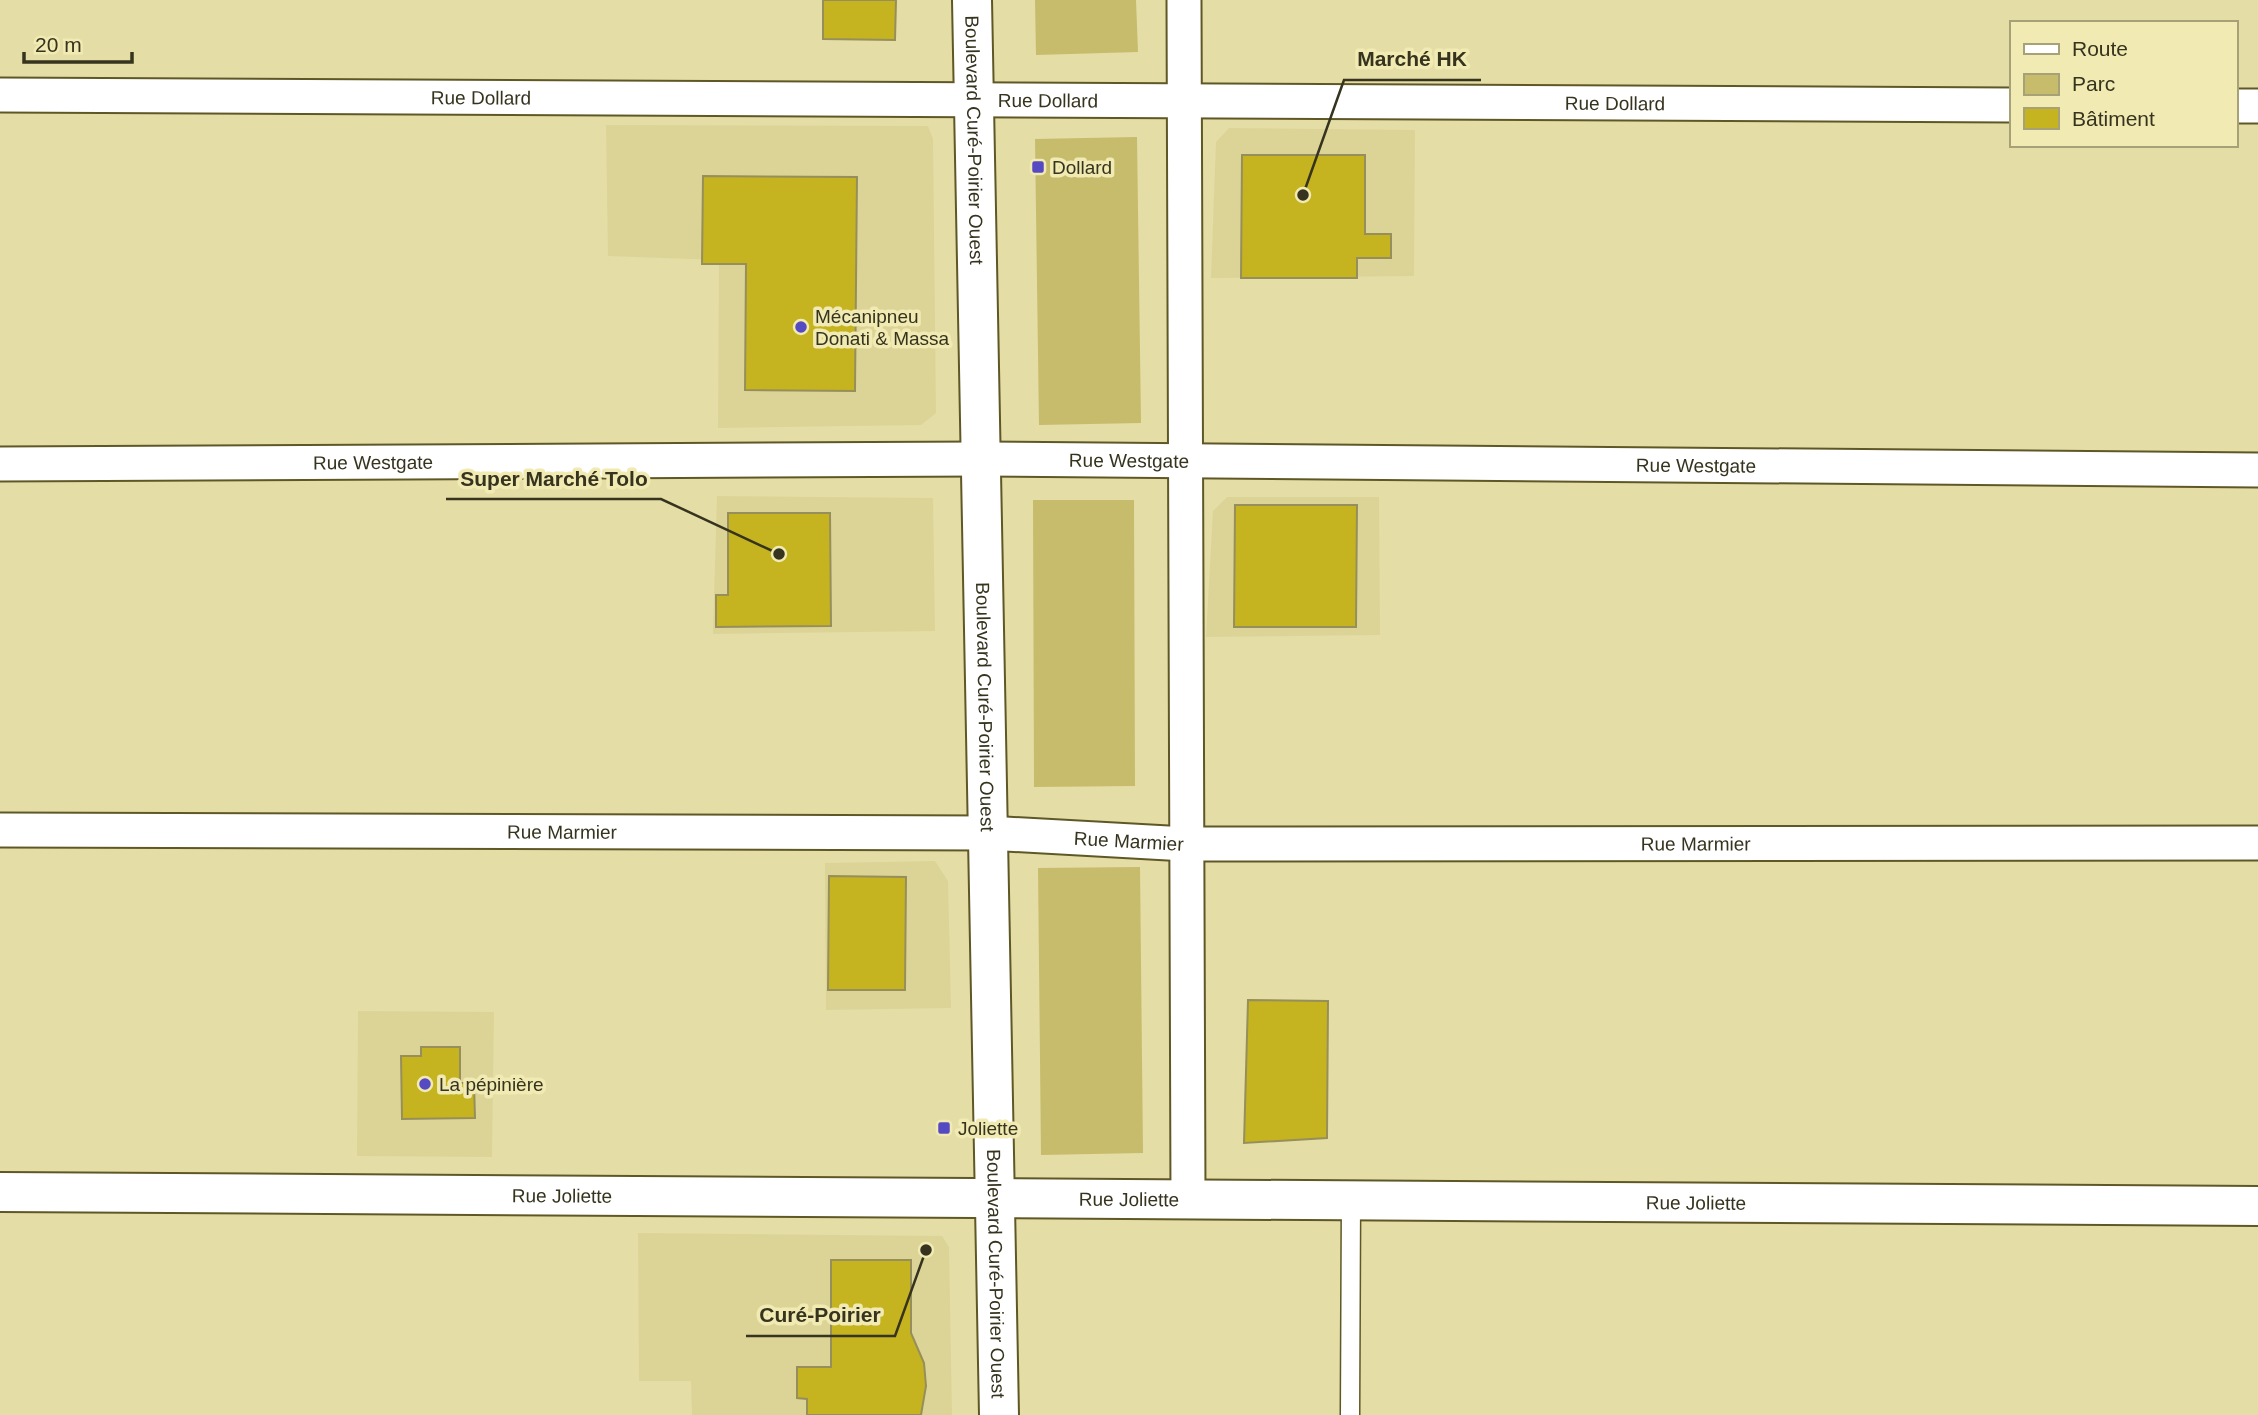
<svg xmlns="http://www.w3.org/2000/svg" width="2258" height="1415" viewBox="0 0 2258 1415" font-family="Arial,sans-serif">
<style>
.built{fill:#dcd496}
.green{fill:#c7bc6b}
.building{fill:#c5b320;stroke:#968f5b;stroke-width:2}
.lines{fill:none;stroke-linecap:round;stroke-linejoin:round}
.service-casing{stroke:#5f5826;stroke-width:21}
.minor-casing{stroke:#5f5826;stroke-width:37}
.tertiary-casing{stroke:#5f5826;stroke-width:42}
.secondary-casing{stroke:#5f5826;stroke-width:42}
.service{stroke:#fff;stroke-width:18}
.minor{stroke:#fff;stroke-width:33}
.tertiary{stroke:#fff;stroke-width:38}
.secondary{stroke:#fff;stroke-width:38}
.poi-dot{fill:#554ac1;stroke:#f1eab3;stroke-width:2.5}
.labels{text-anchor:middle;stroke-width:7;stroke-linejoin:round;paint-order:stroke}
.street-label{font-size:19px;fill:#36331e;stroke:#f1eab3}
.poi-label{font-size:19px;fill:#36331e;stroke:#f1eab3;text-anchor:start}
.leader{fill:none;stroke:#36331e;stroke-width:2.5}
.callout-dot{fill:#36331e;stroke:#f1eab3;stroke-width:2.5}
.callout-label{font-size:21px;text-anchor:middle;font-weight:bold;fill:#36331e;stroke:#f1eab3;stroke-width:7;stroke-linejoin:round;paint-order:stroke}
</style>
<rect width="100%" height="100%" fill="#e4dda6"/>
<path class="built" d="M606,125L928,126L933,139L936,413L921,425L718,428L719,260L608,256Z
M1229,128L1415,130L1414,276L1211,278L1216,142Z
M717,496L933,498L935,631L713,634Z
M1227,497H1379L1380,635L1206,637L1213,511Z
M935,861L948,881L951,1008L826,1010L825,863Z
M358,1011L494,1012L492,1157L357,1156Z
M638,1233L942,1236L949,1247L952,1415H692L691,1381H639Z"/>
<path class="green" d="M1035,0H1136L1138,52L1036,55Z
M1137,137L1141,423L1039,425L1035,139Z
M1033,500H1134L1135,786L1034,787Z
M1140,867L1143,1153L1041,1155L1038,868Z"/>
<path class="building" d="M823,0H896L895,40L823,39Z
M1242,155H1365V234H1391V258H1357V278H1241Z
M703,176L857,177L855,391L745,390L746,264H702Z
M1235,505H1357L1356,627H1234Z
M728,513H830L831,626L716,627V595H728Z
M829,876L906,877L905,990H828Z
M1248,1000L1328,1001L1327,1138L1244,1143Z
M421,1047H460V1083H474L475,1118L402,1119L401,1056H421Z
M831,1260H911V1333L924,1363L926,1386L921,1415H807V1399L797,1398V1367H831Z"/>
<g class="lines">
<g class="service-casing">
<path id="service" d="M1350,1415L1351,1200"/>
</g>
<g class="minor-casing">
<g id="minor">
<path d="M1184,0L1188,1199"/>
<path id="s1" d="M0,95L2011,105"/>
<path d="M2235,106H2258"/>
<path id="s2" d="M0,464L981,459L2258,470"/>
<path id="s3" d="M0,830L988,833L1186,844L2258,843"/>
</g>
</g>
<g class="tertiary-casing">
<g id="tertiary">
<path id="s4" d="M0,1192L2258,1206"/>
</g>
</g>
<g class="secondary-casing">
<g id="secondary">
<path id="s5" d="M972,0L999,1415"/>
</g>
</g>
<use href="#service" class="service"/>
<use href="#minor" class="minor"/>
<use href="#tertiary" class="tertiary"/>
<use href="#secondary" class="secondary"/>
</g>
<g class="poi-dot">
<rect x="1031" y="160" width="14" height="14" rx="3.5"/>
<circle cx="801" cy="327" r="7"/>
<circle cx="425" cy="1084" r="7"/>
<rect x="937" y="1121" width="14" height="14" rx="3.5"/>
</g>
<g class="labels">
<g class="street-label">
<text dy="7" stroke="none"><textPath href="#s1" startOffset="481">Rue Dollard</textPath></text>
<text dy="7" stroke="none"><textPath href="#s1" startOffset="1048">Rue Dollard</textPath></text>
<text dy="7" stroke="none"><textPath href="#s1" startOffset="1615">Rue Dollard</textPath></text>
<text dy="7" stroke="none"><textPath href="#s5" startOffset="140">Boulevard Curé-Poirier Ouest</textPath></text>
<text dy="7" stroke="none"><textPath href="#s2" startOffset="1129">Rue Westgate</textPath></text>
<text dy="7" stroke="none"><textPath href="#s2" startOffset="373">Rue Westgate</textPath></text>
<text dy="7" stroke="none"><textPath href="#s2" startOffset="1696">Rue Westgate</textPath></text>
<text dy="7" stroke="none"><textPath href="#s5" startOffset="707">Boulevard Curé-Poirier Ouest</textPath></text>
<text dy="7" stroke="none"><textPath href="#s3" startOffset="562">Rue Marmier</textPath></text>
<text dy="7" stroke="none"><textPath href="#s3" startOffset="1129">Rue Marmier</textPath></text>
<text dy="7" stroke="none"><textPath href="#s3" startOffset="1696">Rue Marmier</textPath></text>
<text dy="7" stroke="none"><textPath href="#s4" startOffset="562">Rue Joliette</textPath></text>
<text dy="7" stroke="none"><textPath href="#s4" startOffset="1129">Rue Joliette</textPath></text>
<text dy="7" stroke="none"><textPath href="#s4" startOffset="1696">Rue Joliette</textPath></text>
<text dy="7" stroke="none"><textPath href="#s5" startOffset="1274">Boulevard Curé-Poirier Ouest</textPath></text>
</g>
<g class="poi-label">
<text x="1052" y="174">Dollard</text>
<text x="815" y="323">Mécanipneu<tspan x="815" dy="22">Donati &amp; Massa</tspan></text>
<text x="439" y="1091">La pépinière</text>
<text x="958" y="1135">Joliette</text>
</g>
</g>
<path class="leader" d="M1303 195L1344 80H1481M779 554L661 499H446M926 1250L895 1336H746"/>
<g class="callout-dot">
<circle cx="1303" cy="195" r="7"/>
<circle cx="779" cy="554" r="7"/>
<circle cx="926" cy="1250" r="7"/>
</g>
<g class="callout-label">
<text x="1412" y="66">Marché HK</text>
<text x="554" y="486">Super Marché Tolo</text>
<text x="820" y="1322">Curé-Poirier</text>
</g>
<rect x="2010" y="21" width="228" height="126" fill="#f1eab3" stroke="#a6a177" stroke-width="2"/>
<rect x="2024" y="44" width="35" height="10" fill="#ffffff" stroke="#a6a177" stroke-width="2"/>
<text x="2072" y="56" font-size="21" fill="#36331e">Route</text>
<rect x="2024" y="74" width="35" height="21" fill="#c7bc6b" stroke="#a6a177" stroke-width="2"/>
<text x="2072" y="91" font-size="21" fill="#36331e">Parc</text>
<rect x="2024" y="108" width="35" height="21" fill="#c5b320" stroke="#a6a177" stroke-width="2"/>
<text x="2072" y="126" font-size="21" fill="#36331e">Bâtiment</text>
<path d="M24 52v10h108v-10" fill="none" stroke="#36331e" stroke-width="3.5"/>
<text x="35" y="52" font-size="21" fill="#36331e" stroke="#f1eab3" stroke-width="5" paint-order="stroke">20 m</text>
</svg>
